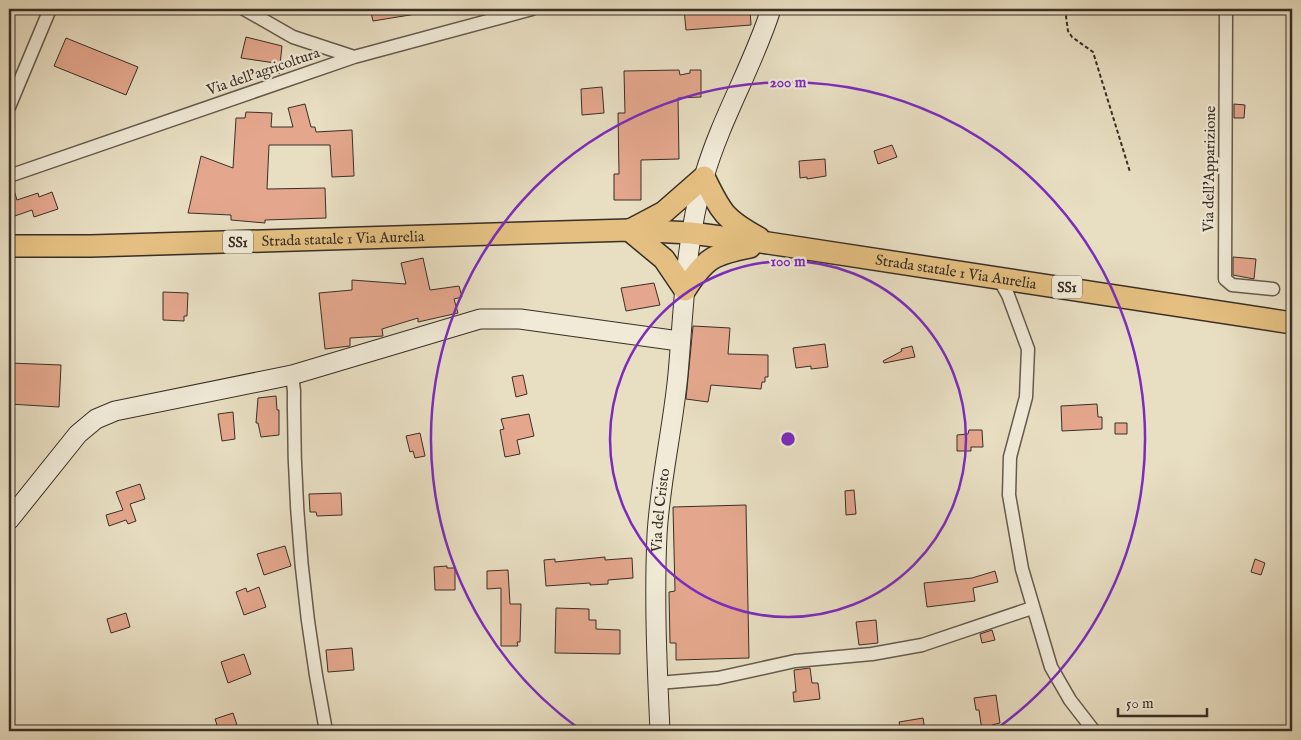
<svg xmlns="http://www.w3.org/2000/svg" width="1301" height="740" viewBox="0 0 1301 740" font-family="'IM FELL English',serif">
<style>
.building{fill:#e4a78d;stroke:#392f26}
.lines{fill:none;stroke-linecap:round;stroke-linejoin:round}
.street-casing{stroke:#655b4d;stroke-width:15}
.secondary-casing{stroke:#392f26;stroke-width:21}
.primary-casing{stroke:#392f26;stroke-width:24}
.path{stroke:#392f26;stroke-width:2;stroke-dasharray:4 2.5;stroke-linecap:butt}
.street{stroke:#f0ead7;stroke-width:12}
.secondary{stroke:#f0ead7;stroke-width:19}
.primary{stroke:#e4bf81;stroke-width:21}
.ring{fill:none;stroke:#7b2cbf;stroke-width:2.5}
.labels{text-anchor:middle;stroke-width:4.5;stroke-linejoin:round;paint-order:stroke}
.shield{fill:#f0ead7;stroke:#70675b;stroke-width:1}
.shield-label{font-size:14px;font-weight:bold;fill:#392f26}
.street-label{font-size:15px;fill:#392f26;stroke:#f0ead7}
.centre{fill:#7b2cbf;stroke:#f0ead7;stroke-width:2.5}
.ring-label{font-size:15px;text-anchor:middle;font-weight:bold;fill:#7b2cbf;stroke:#f0ead7;stroke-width:4.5;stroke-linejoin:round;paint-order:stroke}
</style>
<rect width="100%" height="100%" fill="#e8dec2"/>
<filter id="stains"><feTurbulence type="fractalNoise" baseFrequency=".004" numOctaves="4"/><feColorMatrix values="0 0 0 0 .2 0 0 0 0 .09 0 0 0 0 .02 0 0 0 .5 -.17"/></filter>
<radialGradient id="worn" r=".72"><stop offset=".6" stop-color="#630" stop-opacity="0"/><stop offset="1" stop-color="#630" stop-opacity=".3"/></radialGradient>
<path class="building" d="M370,9H416V14L373,21Z
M684,9H750L751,25L686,30Z
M246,37L282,46L279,74L275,63L241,58Z
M66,38L138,67L126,95L54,66Z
M679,70L680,75L690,73V70H701V97L678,98L679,159L641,160V200H614V174H619L618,113H625L624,71Z
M602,87L604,113L582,115L581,89Z
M305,104L311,127H315L316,132L352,130L354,176L332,177L330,145H269L267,189L325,188L326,218L265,220V223L231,220V215L188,213L201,156L233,168L236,118H245L246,112L272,113L271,127H293L288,108Z
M1234,104L1245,105L1244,118H1234Z
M892,145L897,157L878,164L874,151Z
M825,159L826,176L807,179V177L800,178L799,161Z
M9,184H12L17,200L38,193L39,197L52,192L58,209L34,217L32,210L9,218Z
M1233,257L1256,259L1254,279L1233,275Z
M423,258L430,290L459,286L462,297L454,299L458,313L418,322V318L382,329L383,336L350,338V346L325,349L319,293L352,290V280L406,284L401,263Z
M654,283L660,305L626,311L621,288Z
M163,292L188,293L187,316H184V321L163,320Z
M693,326L730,328L728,354L768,355V377H765V382H762L761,389L711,385L708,402L686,399Z
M825,344L828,367L811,369V366L796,368L793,348Z
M912,346L915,357L884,363L883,361L902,351L901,349Z
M9,363L61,365L59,407L9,404Z
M523,375L527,394L516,397L512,377Z
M276,396L277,410H279V435L261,437L258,423H256L258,398Z
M1097,404L1098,417H1102V429L1062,431L1061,406Z
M233,412L235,439L222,441L218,414Z
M529,414L534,436L517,440L520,454L505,457L500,430L504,429L501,419Z
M1115,423H1127V434H1115Z
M969,430H982L983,447H971V451H957V435L968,434Z
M420,433L425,456L415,458L413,451L410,452L406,436Z
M140,484L145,499L130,504L136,521L128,524L126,520L109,526L106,515L123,510L116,492Z
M854,490L856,514L846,515L845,491Z
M341,493L342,515L317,516L316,512H310L309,494Z
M746,505L749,658L676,660V643H670L669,592L675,591L673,507Z
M285,546L291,566L264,575L257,554Z
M605,557V560L632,558L633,578L608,580V584L590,585V583L546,586L544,560L555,559V562Z
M1255,559L1265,563L1261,575L1251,572Z
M447,566V568H455V590H435L434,567Z
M508,570L510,604H521L520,642H517L518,646H501V588L487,589V571Z
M995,571L998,582L973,588L975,601L927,607L924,583L972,578Z
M259,587L266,607L244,615L236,592L246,588L247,592Z
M556,608L589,609V620H596V629L620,630V654L555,653Z
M126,613L130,627L111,633L107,619Z
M876,620L878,643L859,645L856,622Z
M992,630L995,640L982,643L980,634Z
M352,648L354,670L328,672L326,650Z
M244,654L251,674L228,683L221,662Z
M810,668L812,683H818L820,699L794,702L793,692H796L794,670Z
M996,695L1000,723L992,725L993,731H982L979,710H976L974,698Z
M233,713L239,731H219L215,719Z
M923,718L925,731H901L899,722Z"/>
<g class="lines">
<g class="street-casing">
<path id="street" d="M244,9L293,37L354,57
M1226,9L1225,279L1232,285L1273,289
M9,107L50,9
M9,176L354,57L532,9
M998,277L1008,295L1028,349L1026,397L1010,457L1009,495L1022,569L1051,667L1070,700L1094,731
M292,375L294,391C293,505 304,619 326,731
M658,683L718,678L795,661L872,654L922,645L1032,608"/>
</g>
<g class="secondary-casing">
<g id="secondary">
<path d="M9,520L78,434L96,419L115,411L292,375L480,319H520L679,341"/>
<path id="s1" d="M660,731C657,666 654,600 657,535C660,481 673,428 678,374C684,308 685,241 704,177C721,118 753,66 771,9"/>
</g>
</g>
<g class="primary-casing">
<g id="primary">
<path d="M629,230L664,259L685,290C705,258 714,254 750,247"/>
<path d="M630,230L664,212L704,177C721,212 724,219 759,238"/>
<path id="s2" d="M9,246H91L629,230L691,233L768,243L1292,323"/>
</g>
</g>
<path class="path" d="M1065,9L1068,31L1072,37L1093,52L1130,172"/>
<use href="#street" class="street"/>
<use href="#secondary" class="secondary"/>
<use href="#primary" class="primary"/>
</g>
<g class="ring">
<circle cx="788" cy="439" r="178"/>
<path d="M581 730A357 357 0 1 1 995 730"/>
</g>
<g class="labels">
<g class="shield">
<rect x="223" y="230.5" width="30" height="23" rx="4"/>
<rect x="1052" y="275.5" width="30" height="23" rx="4"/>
</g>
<g class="shield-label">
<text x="238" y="247">SS1</text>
<text x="1067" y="292">SS1</text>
</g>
<g class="street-label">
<text transform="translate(263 71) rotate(-19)" y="5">Via dell'agricoltura</text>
<text transform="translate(1209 169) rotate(-89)" y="5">Via dell'Apparizione</text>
<text dy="5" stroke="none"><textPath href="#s2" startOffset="334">Strada statale 1 Via Aurelia</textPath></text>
<text dy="5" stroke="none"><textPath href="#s2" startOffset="950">Strada statale 1 Via Aurelia</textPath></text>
<text dy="5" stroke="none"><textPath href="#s1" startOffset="221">Via del Cristo</textPath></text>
</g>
</g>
<circle cx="788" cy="439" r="8" class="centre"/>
<g class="ring-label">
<text x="788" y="87">200 m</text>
<text x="788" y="266">100 m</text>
</g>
<rect width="1301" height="740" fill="none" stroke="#e8dec2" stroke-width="30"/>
<rect x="10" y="10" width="1281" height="720" fill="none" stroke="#392f26" stroke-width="2.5"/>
<rect x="15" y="15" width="1271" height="710" fill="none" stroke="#392f26"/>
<path d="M1118 708v8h89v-8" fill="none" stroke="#392f26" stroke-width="2.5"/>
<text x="1126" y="708" font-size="15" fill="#392f26" stroke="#f0ead7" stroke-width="4" paint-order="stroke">50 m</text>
<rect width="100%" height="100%" filter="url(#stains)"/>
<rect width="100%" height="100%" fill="url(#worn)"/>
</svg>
